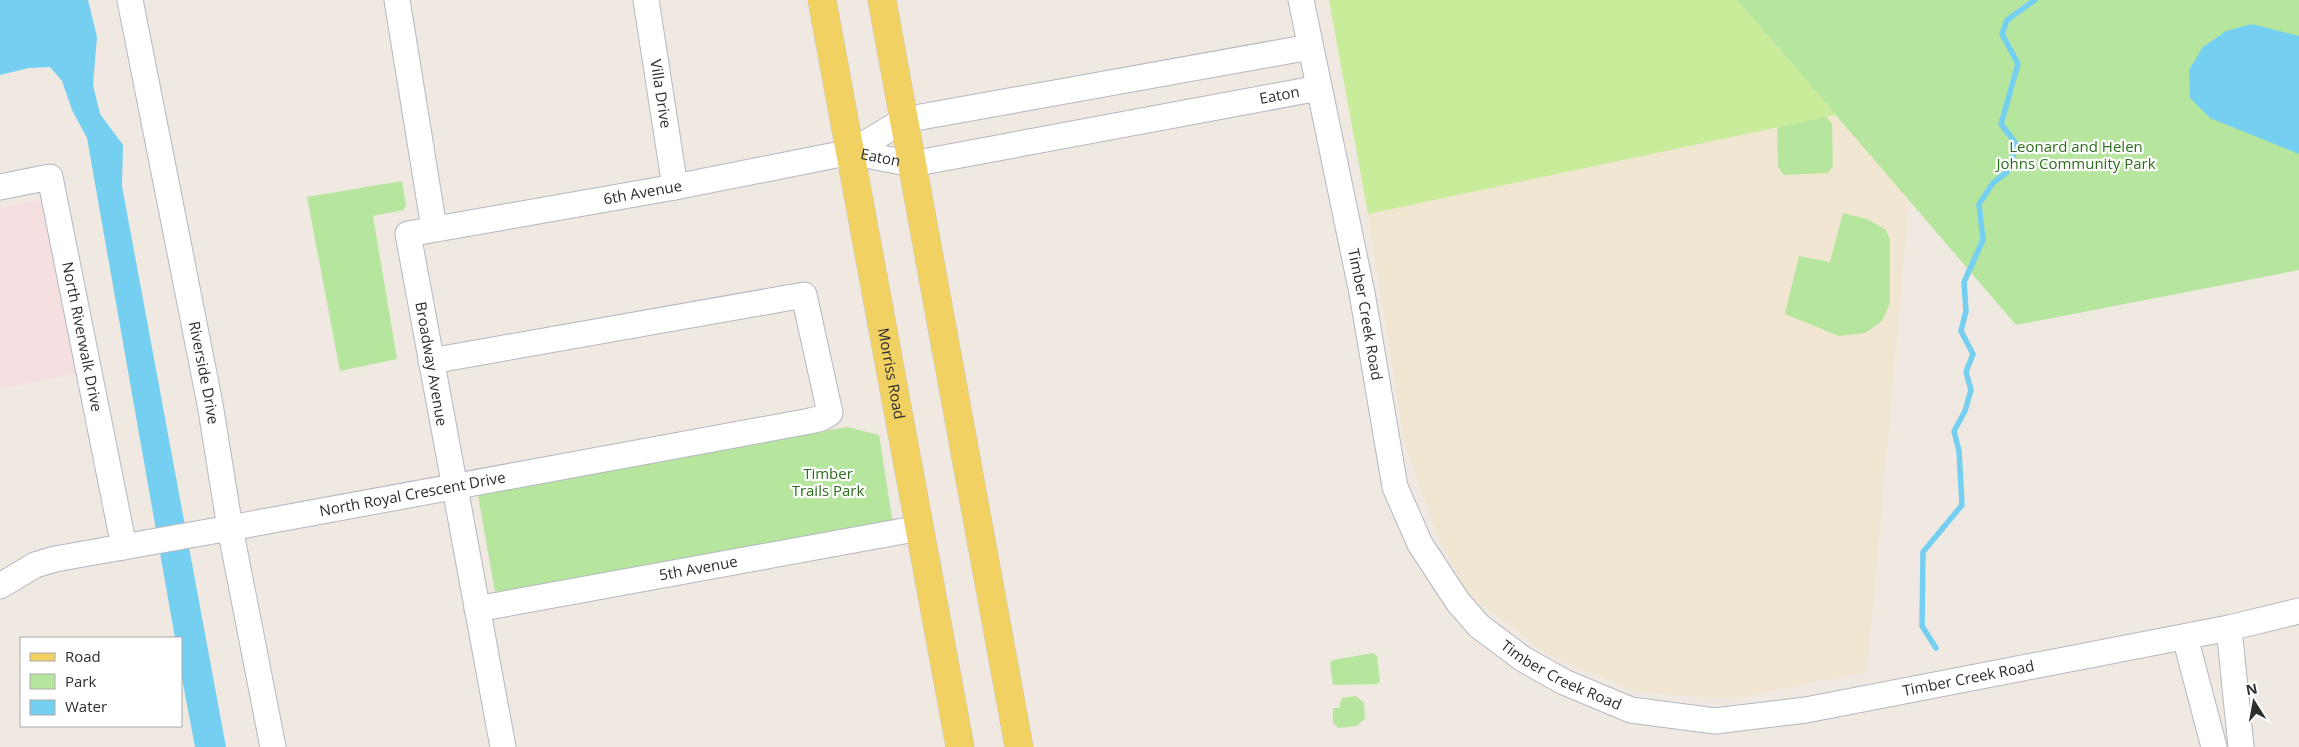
<svg xmlns="http://www.w3.org/2000/svg" width="2299" height="747" font-family="'Open Sans',sans-serif">
<style>
.education{fill:#f0e6d1}
.medical{fill:#f5dfe0}
.green{fill:#b6e59e}
.pitch{fill:#c9ec9a}
.water{fill:#75cff0}
.lines{fill:none;stroke-linecap:round;stroke-linejoin:round}
.stream{stroke:#75cff0;stroke-width:5.5}
.minor-casing{stroke:#b4b7c1;stroke-width:27}
.major-casing{stroke:#c9c9c9;stroke-width:29}
.minor{stroke:#fff;stroke-width:25}
.major{stroke:#f2d163;stroke-width:28}
.labels{text-anchor:middle;stroke-width:4.5;stroke-linejoin:round;paint-order:stroke}
.street-label{font-size:15px;fill:#2e2e2e;stroke:#fff}
.park-label{font-size:15px;fill:#2c6e1b;stroke:#fff}
</style>
<rect width="100%" height="100%" fill="#efe9e1"/>
<!-- education -->
<path class="education" d="M1836 115 1909 200 1867 672 1734 698 1690 697 1632 690 1549 655 1466 592 1436 531 1404 442 1368 214Z"/>
<!-- medical -->
<path class="medical" d="M45 199 84 372 0 389V207Z"/>
<!-- green -->
<g class="green">
<path d="M1737 0H2299V270L2016 325Z"/>
<path d="M1822 113 1832 123 1833 166 1828 173 1784 175 1778 167 1777 120Z"/>
<path d="M402 181 406 205 403 210 373 216 397 359 340 371 307 197Z"/>
<path d="M1843 213 1867 219 1886 230 1890 240V303L1882 321 1865 333 1839 336 1785 314 1799 256 1830 262Z"/>
<path d="M847 427 879 435 893 524 495 592 478 495Z"/>
<path d="M1373 653 1377 656 1380 682 1377 684 1333 685 1330 663 1333 660Z"/>
<path d="M1356 696 1364 703 1365 718 1357 726 1338 728 1333 723V708H1339L1342 698Z"/>
</g>
<!-- pitch -->
<path class="pitch" d="M1329 0H1737L1836 115 1368 214Z"/>
<!-- water -->
<g class="water">
<path d="M0 0H88L97 37 93 85 100 114 123 145 122 186 226 747H195L181 673V638H175L87 138 72 110 62 81 50 67 29 68 0 75Z"/>
<path d="M2252 24 2299 36V154L2210 118 2190 98 2189 70 2203 47 2226 31Z"/>
</g>
<g class="lines">
<!-- stream -->
<path class="stream" d="M1936 648 1922 626 1923 552 1962 505 1959 451 1954 431 1965 411 1971 390 1966 372 1973 354 1961 331 1966 311 1964 282 1983 240 1979 204 1993 183 2007 172 2017 145 2001 124 2018 64 2002 34 2007 20 2035 0"/>
<defs>
<g id="minor">
<path id="s1" d="M130 0 210 404 230 528 273 747"/>
<path d="M397 0 434 228"/>
<path id="s2" d="M646 0 675 187"/>
<path id="s3" d="M1301 0 1362 293 1395 487 1420 544 1458 602 1479 626 1523 659 1564 682 1631 710 1715 721 1806 710 2229 628 2299 611"/>
<path id="s4" d="M851 152 912 164 1319 88"/>
<path id="s5" d="M0 187 50 177 124 547"/>
<path id="s6" d="M0 586 35 565 55 559 230 528 810 421 822 418 830 413 804 295 431 361"/>
<path id="s7" d="M477 609 920 528"/>
<path d="M2229 628 2241 747"/>
<path d="M2185 637 2214 747"/>
<path id="s8" d="M503 747 408 234 675 187 851 152 904 120 1310 47"/>
</g>
<g id="major">
<path id="s9" d="M822 0 960 747"/>
<path d="M882 0 1019 747"/>
</g>
</defs>
<!-- minor casing -->
<use href="#minor" class="minor-casing"/>
<!-- major casing -->
<use href="#major" class="major-casing"/>
<!-- minor -->
<use href="#minor" class="minor"/>
<!-- major -->
<use href="#major" class="major"/>
</g>
<g class="labels">
<!-- street labels -->
<g class="street-label">
<text dy="5" stroke="none"><textPath href="#s2" startOffset="95">Villa Drive</textPath></text>
<text dy="5" stroke="none"><textPath href="#s4" startOffset="436">Eaton</textPath></text>
<text dy="5" stroke="none"><textPath href="#s4" startOffset="30">Eaton</textPath></text>
<text dy="5" stroke="none"><textPath href="#s8" startOffset="760">6th Avenue</textPath></text>
<text dy="5" stroke="none"><textPath href="#s3" startOffset="321">Timber Creek Road</textPath></text>
<text dy="5" stroke="none"><textPath href="#s5" startOffset="214">North Riverwalk Drive</textPath></text>
<text transform="translate(431 364) rotate(80)" y="5">Broadway Avenue</text>
<text dy="5" stroke="none"><textPath href="#s1" startOffset="380">Riverside Drive</textPath></text>
<text dy="5" stroke="none"><textPath href="#s9" startOffset="380">Morriss Road</textPath></text>
<text dy="5" stroke="none"><textPath href="#s6" startOffset="425">North Royal Crescent Drive</textPath></text>
<text dy="5" stroke="none"><textPath href="#s7" startOffset="225">5th Avenue</textPath></text>
<text dy="5" stroke="none"><textPath href="#s3" startOffset="756">Timber Creek Road</textPath></text>
<text dy="5" stroke="none"><textPath href="#s3" startOffset="1176">Timber Creek Road</textPath></text>
</g>
<!-- park labels -->
<g class="park-label">
<text x="2076" y="152">Leonard and Helen<tspan x="2076" dy="17">Johns Community Park</tspan></text>
<text x="828" y="479">Timber<tspan x="828" dy="17">Trails Park</tspan></text>
</g>
</g>
<!-- legend -->
<rect x="20" y="637" width="162" height="90" fill="#ffffff" stroke="#ababab"/>
<rect x="30" y="653" width="25" height="8" fill="#f2d163" stroke="#ababab"/>
<text x="65" y="662" font-size="15" fill="#2e2e2e">Road</text>
<rect x="30" y="674" width="25" height="15" fill="#b6e59e" stroke="#ababab"/>
<text x="65" y="687" font-size="15" fill="#2e2e2e">Park</text>
<rect x="30" y="700" width="25" height="15" fill="#75cff0" stroke="#ababab"/>
<text x="65" y="712" font-size="15" fill="#2e2e2e">Water</text>
<!-- north arrow -->
<g transform="translate(2254 702) rotate(349)" stroke="#ffffff" stroke-width="4" paint-order="stroke">
<path d="M0-4L9 19L0 12L-9 19Z" fill="#2e2e2e"/>
<text y="-8" font-size="14" font-weight="bold" text-anchor="middle" fill="#2e2e2e">N</text>
</g>
</svg>
